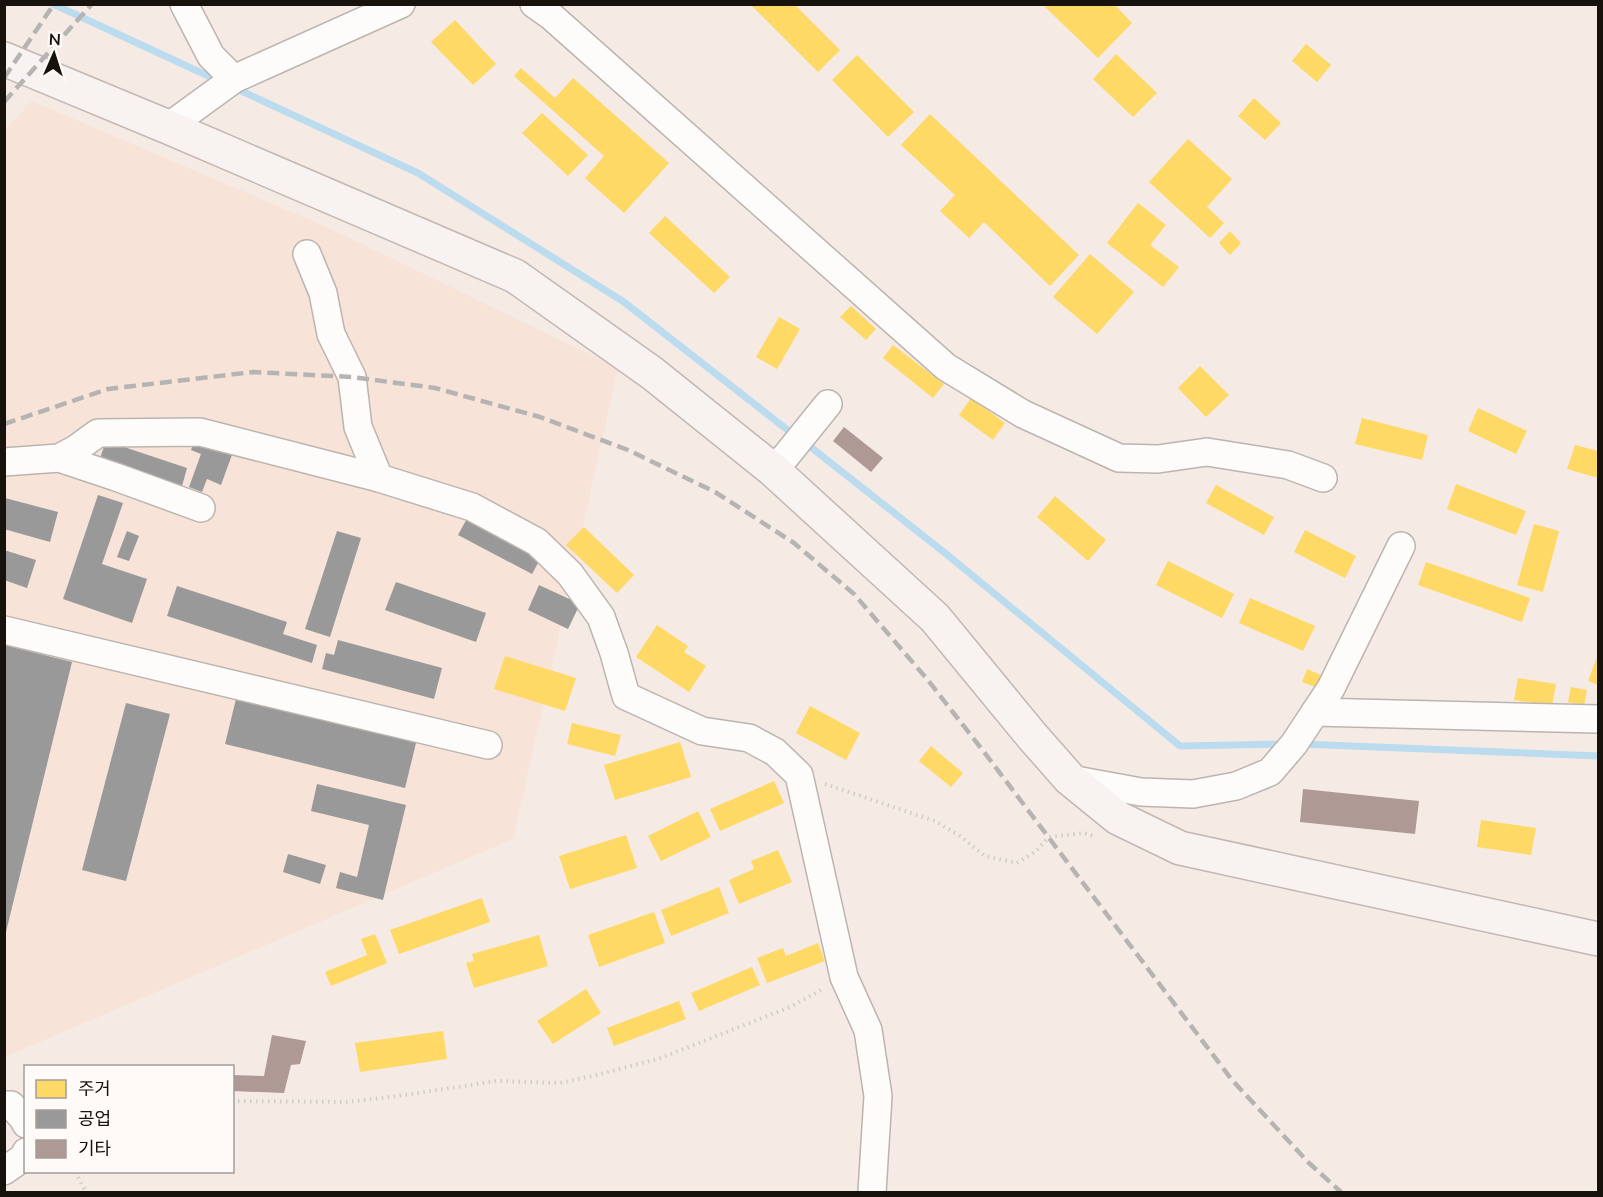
<svg xmlns="http://www.w3.org/2000/svg" width="1603" height="1197" font-family="Mulish,'Noto Sans KR',sans-serif">
<style>
.built{fill:#f7e3d7}
.homes{fill:#ffd966}
.industry{fill:#999}
.lines{fill:none;stroke-linecap:round;stroke-linejoin:round}
.stream{stroke:#bbdbee;stroke-width:7}
.building{fill:#ae9994}
.minor-casing{stroke:#bcb4af;stroke-width:30}
.major-casing{stroke:#c3b7b3;stroke-width:36}
.path{stroke:#d0ccca;stroke-width:4;stroke-dasharray:1.5 4.5;stroke-linecap:butt}
.minor{stroke:#fefcfb;stroke-width:27}
.major{stroke:#f8f2f1;stroke-width:33}
.rail{stroke:#b6b4b3;stroke-width:4.5;stroke-dasharray:12 6;stroke-linecap:butt}
</style>
<rect width="100%" height="100%" fill="#f5eae4"/>
<!-- built -->
<path class="built" d="M32 101 329 228 618 368 513 839 5 1057 4 131Z"/>
<!-- homes -->
<g class="homes">
<path d="M750 4H794L840 50 818 72Z"/>
<path d="M1042 4H1114L1132 23 1098 58Z"/>
<path d="M455 20 496 64 473 85 431 42Z"/>
<path d="M1306 44 1331 65 1317 82 1292 61Z"/>
<path d="M1116 54 1157 93 1133 117 1093 79Z"/>
<path d="M857 55 914 112 888 137 832 80Z"/>
<path d="M521 68 555 98 573 78 669 163 624 213 585 178 604 156 514 76Z"/>
<path d="M1254 98 1281 123 1265 140 1238 116Z"/>
<path d="M542 113 588 155 568 176 522 133Z"/>
<path d="M930 114 1079 255 1050 286 984 222 969 238 940 211 955 195 901 145Z"/>
<path d="M1188 139 1232 179 1207 207 1224 223 1210 238 1149 182Z"/>
<path d="M1138 203 1166 225 1150 245 1179 267 1163 287 1107 243Z"/>
<path d="M665 216 730 277 714 293 649 233Z"/>
<path d="M1230 231 1241 243 1230 255 1219 243Z"/>
<path d="M1090 254 1134 292 1097 334 1053 297Z"/>
<path d="M851 306 876 329 866 340 840 317Z"/>
<path d="M779 317 800 329 777 369 756 357Z"/>
<path d="M893 345 944 384 933 398 883 358Z"/>
<path d="M1200 366 1229 395 1206 417 1178 388Z"/>
<path d="M971 398 1005 423 993 440 959 415Z"/>
<path d="M1478 408 1527 431 1516 454 1468 431Z"/>
<path d="M1362 418 1428 435 1422 460 1355 444Z"/>
<path d="M1575 445 1598 451V478L1567 469Z"/>
<path d="M1456 484 1526 511 1516 535 1447 509Z"/>
<path d="M1216 485 1274 517 1264 535 1206 503Z"/>
<path d="M1055 496 1106 540 1088 561 1037 517Z"/>
<path d="M1534 524 1559 531 1543 592 1517 585Z"/>
<path d="M584 527 634 575 617 593 566 545Z"/>
<path d="M1305 530 1356 556 1345 578 1294 552Z"/>
<path d="M1168 561 1234 594 1222 618 1156 585Z"/>
<path d="M1426 562 1530 598 1522 622 1418 585Z"/>
<path d="M1250 598 1315 626 1303 651 1239 623Z"/>
<path d="M657 625 688 646 684 652 706 666 689 692 636 657Z"/>
<path d="M505 656 576 678 565 711 494 689Z"/>
<path d="M1596 659 1598 660V685L1588 681Z"/>
<path d="M1307 669 1323 676 1318 688 1302 682Z"/>
<path d="M1518 678 1556 684 1552 706 1514 700Z"/>
<path d="M1571 687 1587 690 1584 706 1568 702Z"/>
<path d="M810 706 860 733 846 760 796 733Z"/>
<path d="M572 723 621 735 615 756 567 744Z"/>
<path d="M680 742 691 777 615 800 604 765Z"/>
<path d="M931 746 963 773 951 787 919 761Z"/>
<path d="M774 781 784 803 720 831 710 809Z"/>
<path d="M698 811 711 837 661 861 648 836Z"/>
<path d="M1481 820 1536 828 1531 855 1477 847Z"/>
<path d="M626 835 637 868 570 889 559 856Z"/>
<path d="M778 850 792 882 739 904 729 880 754 869 751 861Z"/>
<path d="M719 887 729 913 671 936 661 910Z"/>
<path d="M482 898 490 922 399 954 390 930Z"/>
<path d="M654 912 665 943 599 967 588 935Z"/>
<path d="M375 934 387 963 331 986 325 972 367 955 361 939Z"/>
<path d="M539 935 548 966 474 988 466 963 474 961 472 954Z"/>
<path d="M818 943 825 961 767 983 757 958 783 948 786 956Z"/>
<path d="M752 967 760 985 699 1011 691 993Z"/>
<path d="M586 989 601 1013 553 1044 537 1021Z"/>
<path d="M679 1001 686 1019 614 1046 607 1028Z"/>
<path d="M443 1031 447 1059 360 1072 355 1043Z"/>
</g>
<!-- industry -->
<g class="industry">
<path d="M195 438 233 452 221 485 207 479 202 492 189 487 201 454 191 450Z"/>
<path d="M106 441 187 468 182 486 100 458Z"/>
<path d="M98 495 123 503 102 564 147 579 132 623 63 599Z"/>
<path d="M5 498 58 512 50 542 4 529Z"/>
<path d="M470 513 544 552 532 574 458 535Z"/>
<path d="M127 531 139 536 129 561 117 557Z"/>
<path d="M337 531 361 538 330 637 305 629Z"/>
<path d="M4 550 36 560 27 588 4 580Z"/>
<path d="M396 582 486 613 476 642 385 610Z"/>
<path d="M539 585 580 604 568 629 528 610Z"/>
<path d="M177 586 287 622 283 634 317 645 312 663 167 616Z"/>
<path d="M338 640 442 668 434 699 322 669 326 653 334 655Z"/>
<path d="M4 645 72 662 5 936H4Z"/>
<path d="M237 695 417 739 405 788 225 744Z"/>
<path d="M126 703 170 714 126 881 82 870Z"/>
<path d="M317 784 406 805 383 900 336 888 340 872 357 877 369 825 311 811Z"/>
<path d="M288 854 326 865 320 884 283 872Z"/>
</g>
<g class="lines">
<!-- stream -->
<g class="stream">
<path d="M53 4 219 81"/>
<path d="M235 88 418 173 624 302 794 435"/>
<path d="M803 441 945 553 1180 746 1284 744"/>
<path d="M1301 744 1598 756"/>
</g>
</g>
<!-- building -->
<g class="building">
<path d="M844 427 883 458 871 472 833 441Z"/>
<path d="M1303 789 1419 801 1415 834 1300 822Z"/>
<path d="M272 1035 306 1041 300 1064 291 1065 284 1093 232 1091V1075L264 1076Z"/>
</g>
<g class="lines">
<defs>
<g id="minor">
<path d="M184 4 211 56 234 79"/>
<path d="M534 4 551 16 946 367 1023 414 1119 458 1158 459 1207 452 1288 465 1323 478"/>
<path d="M168 127 234 79 401 4"/>
<path d="M307 254 323 293 331 334 352 377 358 427 379 478"/>
<path d="M59 458 116 477 201 508"/>
<path d="M4 462 59 458 76 449 98 433 200 432 379 478 472 507 537 542 570 574 601 617 614 653 626 696 702 731 749 738 775 752 799 775 844 977 868 1030 878 1096 872 1192"/>
<path d="M773 470 786 456 828 404"/>
<path d="M4 630 488 745"/>
<path d="M1315 712 1598 719"/>
<path d="M1070 779 1141 792 1193 794 1236 786 1270 772 1294 744 1331 688 1401 546"/>
<path d="M4 1105H11L23 1118 26 1124"/>
<path d="M4 1171 24 1157 26 1152"/>
</g>
<path id="major" d="M4 59 168 127 515 276 652 373 773 470 935 618 1032 736 1070 779 1118 818 1180 848 1598 939"/>
</defs>
<!-- minor casing -->
<use href="#minor" class="minor-casing"/>
<!-- major casing -->
<use href="#major" class="major-casing"/>
<!-- path -->
<g class="path">
<path d="M825 784 935 821 960 836 985 856 1017 863 1035 852 1049 837 1084 833 1096 837"/>
<path d="M232 1101 346 1102 391 1097 497 1081 560 1083 601 1074 661 1058 790 1007 823 989"/>
<path d="M75 1172 86 1192"/>
</g>
<!-- minor -->
<use href="#minor" class="minor"/>
<!-- major -->
<use href="#major" class="major"/>
<!-- rail -->
<g class="rail">
<path d="M4 78 54 4"/>
<path d="M4 102 92 4"/>
<path d="M4 424 108 389 253 372 352 377 435 388 540 417 628 450 715 492 794 543 854 594 927 679 984 752 1232 1080 1309 1163 1341 1192"/>
</g>
</g>
<!-- border -->
<rect width="1603" height="1197" fill="none" stroke="#18120d" stroke-width="12"/>
<!-- legend -->
<rect x="24" y="1065" width="210" height="108" fill="#fefaf7" stroke="#a29d99" stroke-width="1.5"/>
<rect x="36" y="1080" width="30" height="18" fill="#ffd966" stroke="#a29d99" stroke-width="1.5"/>
<text x="78" y="1095" font-size="18" fill="#18120d">주거</text>
<rect x="36" y="1110" width="30" height="18" fill="#999999" stroke="#a29d99" stroke-width="1.5"/>
<text x="78" y="1125" font-size="18" fill="#18120d">공업</text>
<rect x="36" y="1140" width="30" height="18" fill="#ae9994" stroke="#a29d99" stroke-width="1.5"/>
<text x="78" y="1155" font-size="18" fill="#18120d">기타</text>
<!-- north arrow -->
<g transform="translate(54 54) rotate(3)" stroke="#fefaf7" stroke-width="4.5" paint-order="stroke">
<path d="M0-4.5L10 22L0 15L-10 22Z" fill="#18120d"/>
<text y="-9" font-size="16" font-weight="bold" text-anchor="middle" fill="#18120d">N</text>
</g>
</svg>
